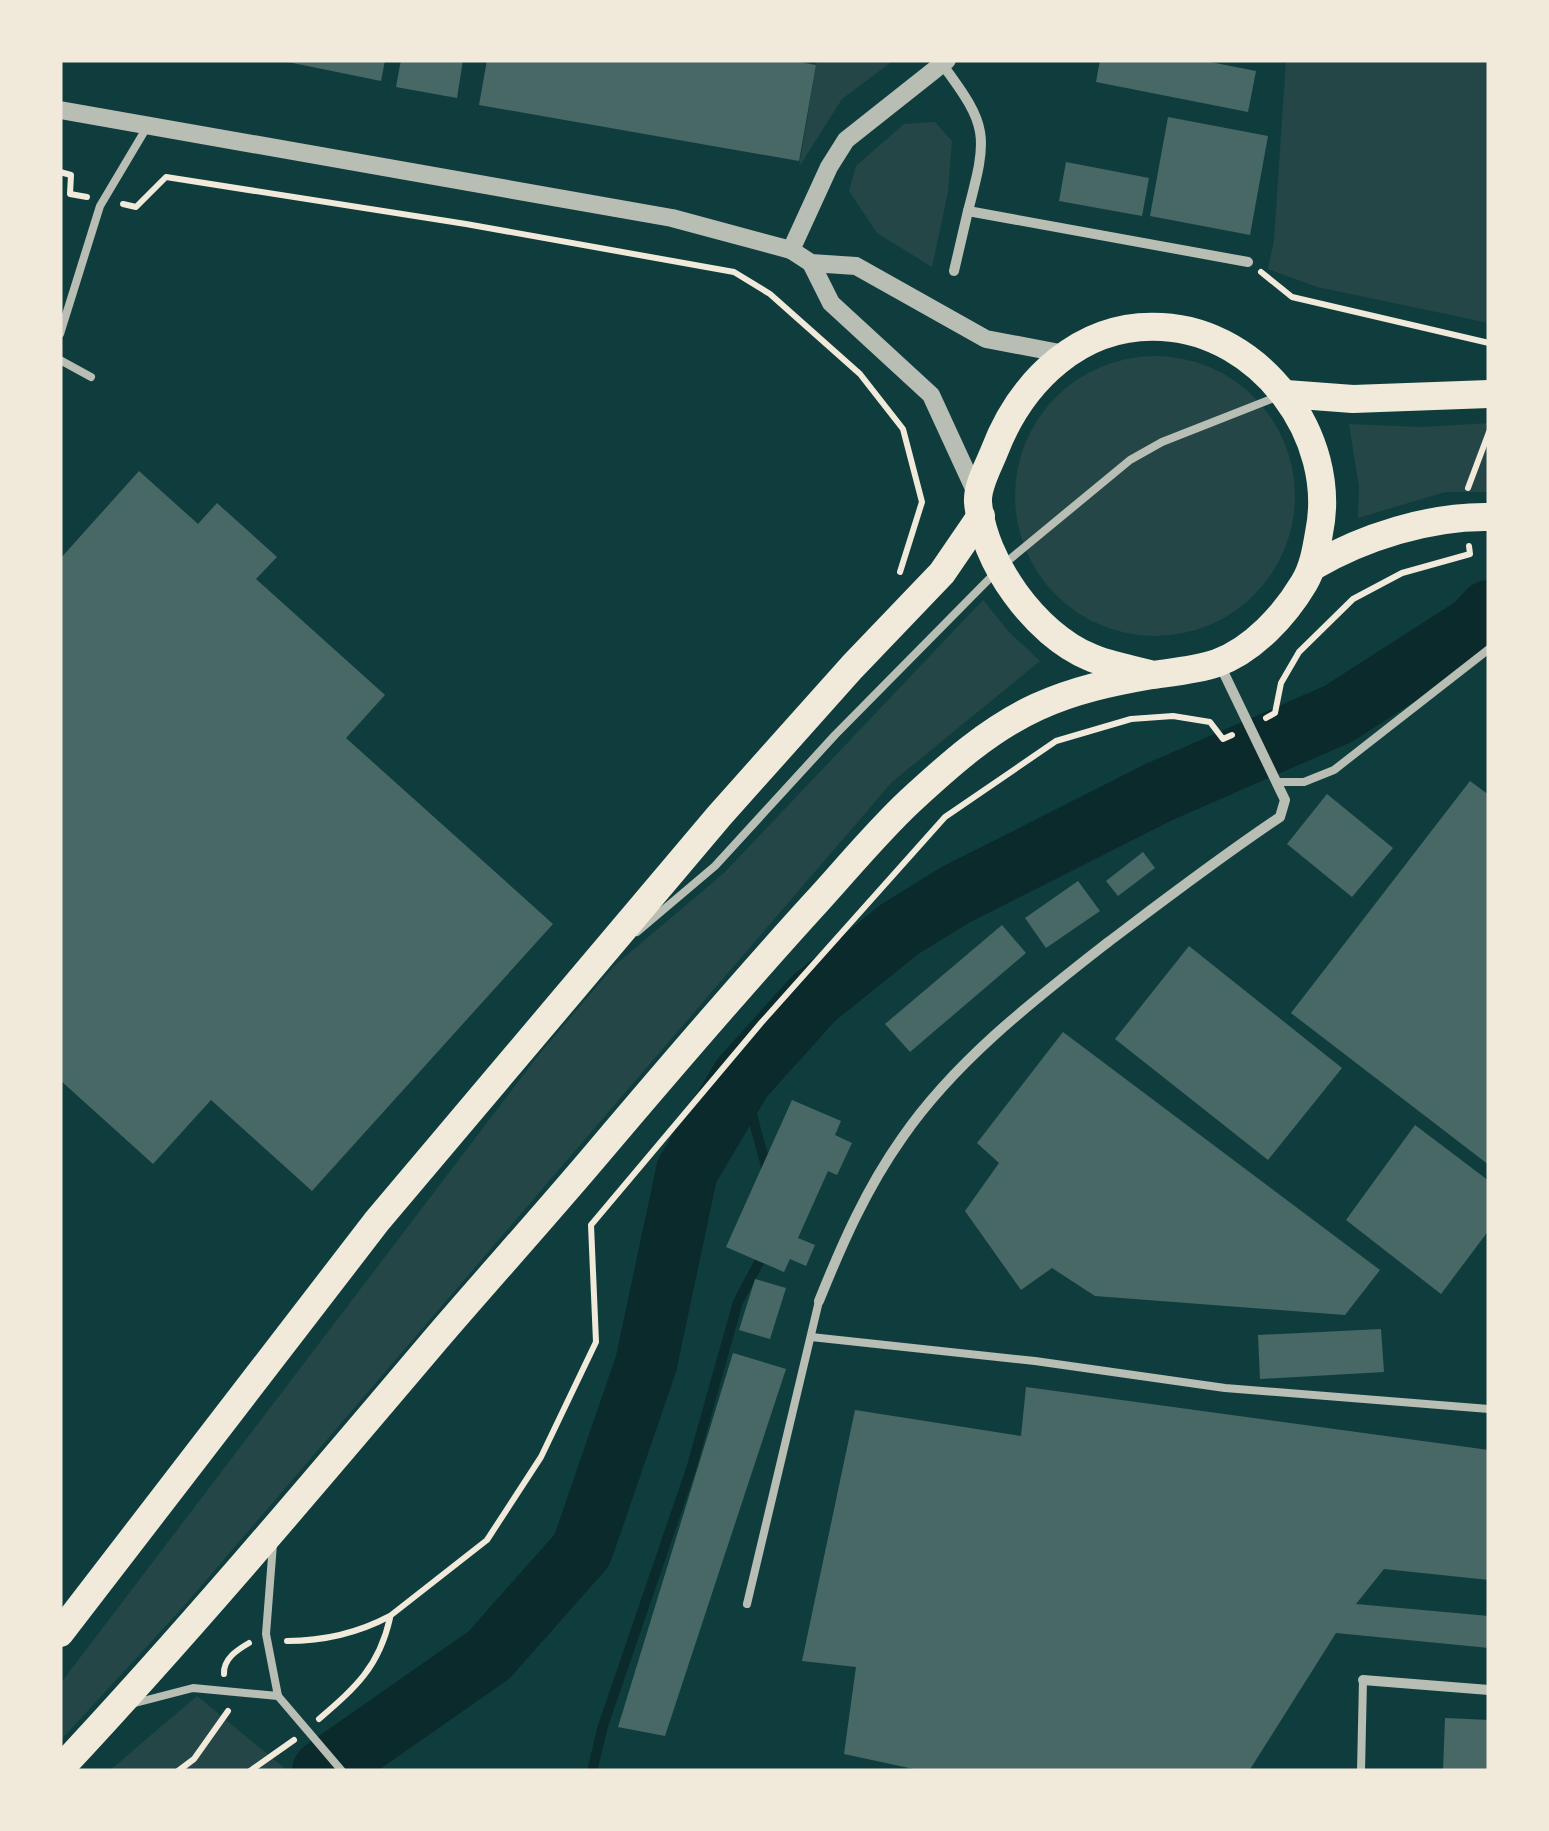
<svg xmlns="http://www.w3.org/2000/svg" width="1549" height="1831" font-family="Mulish,sans-serif">
<style>
.green{fill:#244646}
.lines{fill:none;stroke-linecap:round;stroke-linejoin:round}
.stream{stroke:#0a2a2b;stroke-width:10}
.river{stroke:#0a2a2b;stroke-width:62}
.building{fill:#486865}
.path{stroke:#f1e9da;stroke-width:6}
.service{stroke:#b8beb3;stroke-width:8}
.minor{stroke:#b8beb3;stroke-width:10}
.tertiary{stroke:#b8beb3;stroke-width:18}
.trunk{stroke:#f1e9da;stroke-width:28}
</style>
<rect width="100%" height="100%" fill="#0f3d3e"/>
<!-- green -->
<g class="green">
<path d="M817 60H894L842 99 799 167Z"/>
<path d="M1286 60H1489V323L1317 287 1268 269 1274 240Z"/>
<path d="M935 122 952 141 948 192 932 267 877 233 849 191 856 166 904 124Z"/>
<circle cx="1155" cy="496" r="140"/>
<path d="M1489 423V492H1445L1358 518 1359 487 1349 424 1421 427Z"/>
<path d="M983 600 1009 632 1040 661 892 782 183 1607 60 1741V1684L537 1057 614 966 724 873Z"/>
<path d="M197 1696 288 1771H109Z"/>
</g>
<g class="lines">
<!-- stream -->
<g class="stream">
<path d="M742 1078 767 1170"/>
<path d="M592 1771 603 1726 691 1469 738 1302 765 1251"/>
</g>
<!-- river -->
<path class="river" d="M323 1771 489 1655 582 1550 646 1364 687 1171 742 1078 814 998 900 929 955 895 1159 792 1338 714 1475 626 1489 611"/>
</g>
<!-- building -->
<g class="building">
<path d="M278 60H385L381 81Z"/>
<path d="M401 60H463L457 98 396 87Z"/>
<path d="M487 60H789L816 65 799 161 479 105Z"/>
<path d="M1100 60H1200L1256 71 1248 112 1096 82Z"/>
<path d="M1168 117 1268 136 1250 235 1150 216Z"/>
<path d="M1066 162 1149 178 1142 216 1059 201Z"/>
<path d="M139 471 198 524 217 503 277 557 256 579 385 695 346 738 553 924 312 1191 211 1100 153 1164 60 1080V559Z"/>
<path d="M1470 781 1489 795V1165L1291 1013Z"/>
<path d="M1327 794 1393 848 1352 897 1287 844Z"/>
<path d="M1143 852 1155 868 1118 896 1106 881Z"/>
<path d="M1078 881 1100 911 1046 948 1025 918Z"/>
<path d="M1002 925 1026 953 910 1052 885 1024Z"/>
<path d="M1189 946 1342 1068 1268 1160 1115 1039Z"/>
<path d="M1063 1032 1380 1270 1345 1315 1095 1296 1052 1268 1021 1290 965 1211 999 1163 977 1143Z"/>
<path d="M792 1100 841 1121 835 1135 852 1143 837 1175 828 1171 798 1238 815 1245 806 1266 790 1259 784 1272 726 1247Z"/>
<path d="M1415 1125 1489 1181V1230L1441 1294 1346 1220Z"/>
<path d="M755 1279 786 1288 770 1339 739 1330Z"/>
<path d="M1381 1329 1384 1372 1260 1379 1258 1335Z"/>
<path d="M733 1353 786 1369 665 1736 618 1727Z"/>
<path d="M1026 1387 1489 1450V1580L1384 1569 1356 1604 1489 1616V1648L1336 1633 1249 1771H923L844 1754 856 1667 802 1661 855 1410 1021 1436Z"/>
<path d="M1445 1718 1489 1720V1771H1443Z"/>
</g>
<g class="lines">
<!-- path -->
<g class="path">
<path d="M60 172 71 175 70 194 87 197"/>
<path d="M123 204 136 207 166 177 466 224 734 272 770 294 860 374 903 429 922 502 900 572"/>
<path d="M1261 272 1292 297 1489 343"/>
<path d="M1468 488 1489 432"/>
<path d="M1266 718 1275 713 1281 683 1299 652 1353 599 1402 573 1470 554 1469 546"/>
<path d="M287 1641C323 1641 358 1633 390 1616L487 1540 541 1457 596 1342 591 1225 761 1023 945 817 1056 741 1131 719 1173 716 1210 722 1223 739 1232 735"/>
<path d="M224 1674C223 1659 237 1650 249 1643"/>
<path d="M319 1719C356 1687 379 1667 390 1618"/>
<path d="M178 1771 194 1759 228 1711"/>
<path d="M250 1771 294 1740"/>
</g>
<!-- service -->
<g class="service">
<path d="M60 334 100 206 147 127"/>
<path d="M60 360 91 377"/>
<path d="M1004 564 1130 460 1162 442 1279 396"/>
<path d="M1277 782H1304L1334 770 1489 649"/>
<path d="M637 932 715 866 835 735 994 574"/>
<path d="M811 1337 1035 1361 1225 1388 1489 1409"/>
<path d="M273 1544 266 1634 278 1696 342 1771"/>
<path d="M747 1604 819 1301"/>
<path d="M135 1703 193 1688 278 1696"/>
<path d="M1361 1771 1363 1680"/>
</g>
<!-- minor -->
<g class="minor">
<path d="M942 64C989 127 988 135 968 211L1248 262"/>
<path d="M954 271 968 211"/>
<path d="M819 1301C842 1244 866 1189 902 1138 955 1061 1034 1000 1107 943 1164 900 1220 857 1280 817L1285 800 1219 663"/>
<path d="M1363 1680 1489 1690"/>
</g>
<!-- tertiary -->
<g class="tertiary">
<path d="M60 110 672 218 791 250 811 263 856 266 986 339 1065 354"/>
<path d="M791 250 829 167 846 140 947 60"/>
<path d="M811 263 831 303 931 395 977 495"/>
</g>
<!-- trunk -->
<g class="trunk">
<path d="M1286 394 1353 399 1489 394"/>
<path d="M1312 567C1363 537 1430 516 1489 517"/>
<path d="M60 1633 377 1221 719 816 852 667 942 573 981 516"/>
<path d="M60 1769C190 1630 313 1484 436 1339 491 1275 547 1213 601 1149 673 1064 745 980 820 898 849 866 878 831 910 801 949 765 989 729 1037 707 1074 690 1112 682 1152 675 1173 672 1197 670 1217 663 1253 650 1285 615 1304 583 1313 568 1316 551 1319 533 1339 436 1260 332 1162 327 1081 322 1021 381 994 452 988 467 977 486 978 502 983 562 1035 634 1090 657 1110 666 1133 669 1154 675"/>
</g>
</g>
<!-- border -->
<rect width="1549" height="1831" fill="none" stroke="#f1e9da" stroke-width="125"/>
</svg>
